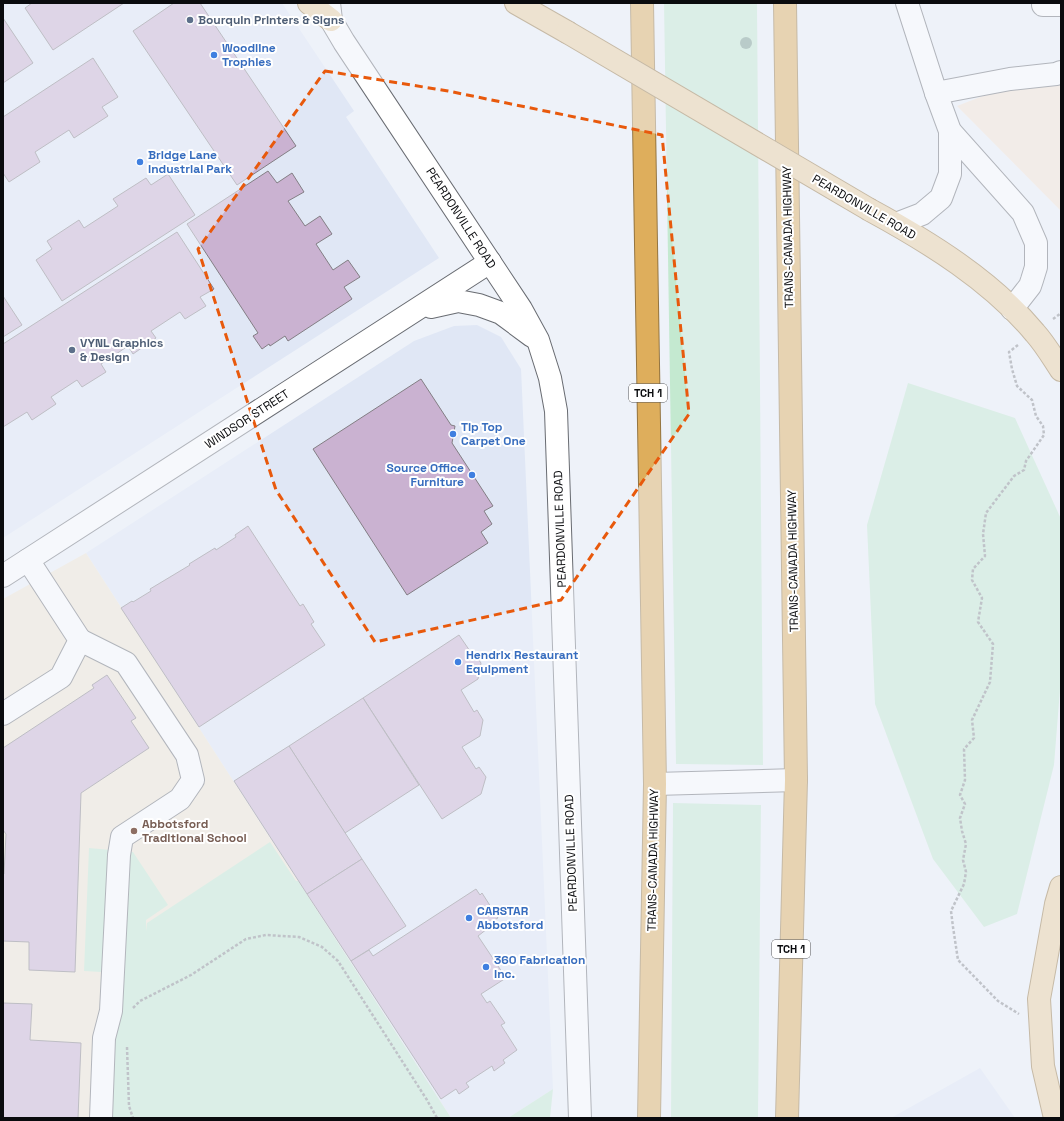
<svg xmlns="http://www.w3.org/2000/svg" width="1064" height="1121" font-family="'Space Grotesk',sans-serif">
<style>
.commercial{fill:#f6e5d3}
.built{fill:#e0e7f5}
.education{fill:#f2e7d2}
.green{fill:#c4e9d0}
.building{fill:#cab2d1;stroke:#837e84}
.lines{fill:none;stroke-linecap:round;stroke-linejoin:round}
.minor-casing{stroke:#696c72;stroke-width:24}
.major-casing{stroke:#947541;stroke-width:24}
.highway-casing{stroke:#947541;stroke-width:24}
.path{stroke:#878a8f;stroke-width:2.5;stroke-dasharray:3 2;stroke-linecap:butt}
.minor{stroke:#fff;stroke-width:22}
.major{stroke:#ebce9d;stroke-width:22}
.highway{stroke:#deae5c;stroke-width:22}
.major-bridge-casing{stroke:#947541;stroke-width:24;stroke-linecap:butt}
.major-bridge{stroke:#ebce9d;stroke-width:22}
.tree{fill:#799c8e}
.marked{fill:none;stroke:#e8590c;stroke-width:3;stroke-dasharray:8 5;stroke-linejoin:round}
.service-dot{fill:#5c6f8a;stroke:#fff;stroke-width:1.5}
.shop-dot{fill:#3f7fe0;stroke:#fff;stroke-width:1.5}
.education-dot{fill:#8d6e63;stroke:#fff;stroke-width:1.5}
.labels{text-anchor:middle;stroke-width:4;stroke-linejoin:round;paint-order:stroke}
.shield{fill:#fff;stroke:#545456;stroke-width:1}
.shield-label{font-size:11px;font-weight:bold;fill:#0a0b0e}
.service-label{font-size:12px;font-weight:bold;fill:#4e5e75;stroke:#fff;text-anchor:start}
.shop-label{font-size:12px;font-weight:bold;fill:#366cbe;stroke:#fff;text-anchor:start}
.street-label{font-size:12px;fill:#0a0b0e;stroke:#fff}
.education-label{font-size:12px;font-weight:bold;fill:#785e54;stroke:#fff;text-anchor:start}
</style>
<rect width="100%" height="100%" fill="#eef2f9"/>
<!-- commercial -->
<path class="commercial" d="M1061 76V211L957 106 1006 87Z"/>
<!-- built -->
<g class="built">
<path d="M3 3H282L354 111 346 117 439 258 3 538Z"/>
<path d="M477 325 501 337 521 369 553 1089 508 1118H451L86 553 414 341 454 326Z"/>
<path d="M980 1068 1015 1118H891Z"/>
</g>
<!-- education -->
<path class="education" d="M86 553 298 881 451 1118H3V599Z"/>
<!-- green -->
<g class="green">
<path d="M664 3H757L763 765 676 764Z"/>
<path d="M908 383 1015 418 1061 519V677L1054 765 1017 914 984 927 933 859 875 704 867 525Z"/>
<path d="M673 803 761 805 758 1118H671Z"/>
<path d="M270 842 296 881H298L451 1118H90L93 1037 100 1010 101 972 84 971 89 848 133 852 168 905 146 920V931L147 923Z"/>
<path d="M553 1089 550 1118H508Z"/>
</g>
<!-- building -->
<g class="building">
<path d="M32 3H124L53 50 25 8Z"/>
<path d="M174 3H200L296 146 237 185 133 31Z"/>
<path d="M3 18 33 63 3 83Z"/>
<path d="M93 58 118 97 102 107 108 116 74 138 69 130 35 152 40 162 9 182 3 173V117Z"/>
<path d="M268 171 277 183 292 173 304 192 288 201 305 226 320 216 332 234 316 244 333 270 348 260 360 277 344 287 352 299 288 341 285 336 270 346 269 344 262 349 253 336 258 333 187 224Z"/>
<path d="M168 174 195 215 62 301 36 260 52 249 47 241 79 220 84 228 118 206 113 199 146 178 151 185Z"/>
<path d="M177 232 214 289 200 297 206 306 185 319 180 312 151 331 156 338 133 354 128 346 101 364 106 372 82 387 77 380 51 397 56 404 32 420 27 412 3 427V344Z"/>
<path d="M3 296 22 325 3 337Z"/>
<path d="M421 379 451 425 455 426 452 443 493 506 484 511 492 524 481 532 488 543 407 595 313 449Z"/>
<path d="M248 526 300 606 303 604 314 622 311 624 325 645 199 727 121 608 132 601 133 602 151 591 150 589 190 565 189 564 215 548 216 550 236 537 235 535Z"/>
<path d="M459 635 472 654 474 653 481 663 478 679 461 690 474 712 477 710 483 720 480 736 462 747 476 769 479 767 486 777 481 794 442 819 363 698Z"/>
<path d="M107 675 136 718 131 721 149 748 81 793 75 972 29 970V942L3 941V874H4L6 834 3 830V748L94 688 92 685Z"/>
<path d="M363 698 419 785 345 833 289 746Z"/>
<path d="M289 746 362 859 307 894 234 781Z"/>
<path d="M362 859 406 926 351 961 307 894Z"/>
<path d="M476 889 480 895 482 893 498 918 494 920 496 922 478 936 506 978 481 994 487 1003 490 1001 505 1023 501 1025 517 1050 503 1060 505 1063 494 1071 492 1066 466 1083 469 1087 459 1094 456 1089 441 1099 351 961 369 950 373 956Z"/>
<path d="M3 1003 32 1004 30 1040 81 1043 78 1118H3Z"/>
</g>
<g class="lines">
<defs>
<g id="minor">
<path d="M329 3 331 20 344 42 521 309 538 340 550 378 556 411 580 1118"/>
<path d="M907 3 936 93 950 131 1023 213 1036 243V267L1032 280 1030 286 1012 309"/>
<path d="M1043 5H1061"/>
<path d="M936 93 1010 79 1056 74 1061 72"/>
<path d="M896 224 922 214 941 198 950 174V131"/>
<path d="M431 307 458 301 479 305 501 313 532 336"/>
<path d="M3 576 490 262"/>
<path d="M80 640 126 663 187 755 193 780 180 799 122 837 119 855 111 1011 104 1038 101 1118"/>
<path d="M3 714 61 677 80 640 28 560"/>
<path d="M655 784 796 780"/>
</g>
<g id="major">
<path d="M309 3 331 20"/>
<path d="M516 3 567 32"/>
<path d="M870 210C929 242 992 281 1035 333 1045 344 1053 358 1061 370"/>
<path d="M1055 1118 1043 1066 1039 999 1056 904 1061 887"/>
</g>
<g id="highway">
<path d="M642 3 655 784 649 1118"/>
<path d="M785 3 796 780 787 1118"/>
</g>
</defs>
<!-- minor casing -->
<use href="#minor" class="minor-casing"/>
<!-- major casing -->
<use href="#major" class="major-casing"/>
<!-- highway casing -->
<use href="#highway" class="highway-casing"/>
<!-- path -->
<g class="path">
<path d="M1053 319 1060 314"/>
<path d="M1018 345 1009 352 1012 369 1017 386 1032 400 1036 416 1043 426 1044 435 1026 461 1024 470 1014 476 986 513 983 534 985 556 973 569 972 580 982 598 978 622 993 644 990 682 972 720 974 738 964 749 965 780 960 795 965 804 960 818 962 831 966 844 963 860 966 872 964 884 951 911 953 927 958 960 998 1001 1019 1014"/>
<path d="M133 1008 140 1001 191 975 246 939 266 935 299 937 322 947 338 961 427 1100 437 1118"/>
<path d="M127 1047 129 1106 133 1118"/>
</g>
<!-- minor -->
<use href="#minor" class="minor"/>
<!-- major -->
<use href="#major" class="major"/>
<!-- highway -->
<use href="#highway" class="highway"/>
<defs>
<path id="major-bridge" d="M567 32 870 210"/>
</defs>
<!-- major-bridge casing -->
<use href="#major-bridge" class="major-bridge-casing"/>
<!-- major-bridge -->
<use href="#major-bridge" class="major-bridge"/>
</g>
<!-- trees -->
<circle class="tree" cx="746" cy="43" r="6"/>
<!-- marked area -->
<path d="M0 0H1064V1121H0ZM325 71 448 91 662 135 689 414 561 600 375 642 276 490 198 249Z" fill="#eef2f9" fill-opacity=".55" fill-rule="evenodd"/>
<path class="marked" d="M325 71 448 91 662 135 689 414 561 600 375 642 276 490 198 249Z"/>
<!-- markers -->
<g class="service-dot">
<circle cx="190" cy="20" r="4"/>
<circle cx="72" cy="350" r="4"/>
</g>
<g class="shop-dot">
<circle cx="214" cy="55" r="4"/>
<circle cx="140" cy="162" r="4"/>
<circle cx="453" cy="434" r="4"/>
<circle cx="472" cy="475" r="4"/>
<circle cx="458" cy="662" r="4"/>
<circle cx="469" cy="918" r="4"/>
<circle cx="486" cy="967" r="4"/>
</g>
<circle class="education-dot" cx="134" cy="831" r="4"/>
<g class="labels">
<!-- shield labels -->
<g class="shield">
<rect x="629" y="384" width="38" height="18" rx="3"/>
<rect x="772" y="940" width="38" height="18" rx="3"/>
</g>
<g class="shield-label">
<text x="648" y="397">TCH 1</text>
<text x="791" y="953">TCH 1</text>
</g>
<!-- service labels -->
<g class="service-label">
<text x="198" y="24">Bourquin Printers &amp; Signs</text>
<text x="80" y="347">VYNL Graphics<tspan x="80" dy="14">&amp; Design</tspan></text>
</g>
<!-- shop labels -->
<g class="shop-label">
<text x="222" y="52">Woodline<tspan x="222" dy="14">Trophies</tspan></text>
<text x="148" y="159">Bridge Lane<tspan x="148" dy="14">Industrial Park</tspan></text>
<text x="461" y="431">Tip Top<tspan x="461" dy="14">Carpet One</tspan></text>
<text x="464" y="472" text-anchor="end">Source Office<tspan x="464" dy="14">Furniture</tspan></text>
<text x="466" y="659">Hendrix Restaurant<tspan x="466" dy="14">Equipment</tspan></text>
<text x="477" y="915">CARSTAR<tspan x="477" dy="14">Abbotsford</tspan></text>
<text x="494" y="964">360 Fabrication<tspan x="494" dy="14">Inc.</tspan></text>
</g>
<!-- street labels -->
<g class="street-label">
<text transform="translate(864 207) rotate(30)" y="4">PEARDONVILLE ROAD</text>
<text transform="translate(461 218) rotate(57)" y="4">PEARDONVILLE ROAD</text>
<text transform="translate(788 237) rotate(-91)" y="4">TRANS-CANADA HIGHWAY</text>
<text transform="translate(247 419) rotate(-33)" y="4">WINDSOR STREET</text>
<text transform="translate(560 529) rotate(-92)" y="4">PEARDONVILLE ROAD</text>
<text transform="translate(793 561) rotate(-91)" y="4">TRANS-CANADA HIGHWAY</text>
<text transform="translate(571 853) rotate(-92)" y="4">PEARDONVILLE ROAD</text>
<text transform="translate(653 860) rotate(-89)" y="4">TRANS-CANADA HIGHWAY</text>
</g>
<!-- education labels -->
<g class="education-label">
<text x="142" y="828">Abbotsford<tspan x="142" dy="14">Traditional School</tspan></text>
</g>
</g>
<!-- border -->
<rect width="1064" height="1121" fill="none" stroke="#0a0b0e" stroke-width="8"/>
</svg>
